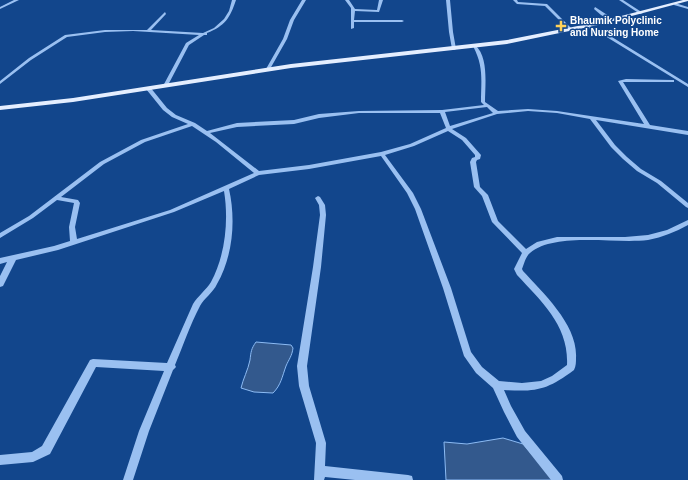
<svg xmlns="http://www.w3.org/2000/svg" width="688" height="480" font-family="Helvetica,sans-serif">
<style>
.water{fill:#33598d;stroke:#8cbbf4}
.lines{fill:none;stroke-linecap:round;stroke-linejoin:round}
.minor{fill:#9ac0f1;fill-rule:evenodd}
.major{fill:#e4eeff;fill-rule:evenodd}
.poi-dot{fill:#ffd25a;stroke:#12468c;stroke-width:1.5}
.labels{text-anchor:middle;stroke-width:3;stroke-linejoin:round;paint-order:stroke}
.far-poi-label{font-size:10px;font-weight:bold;fill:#fff;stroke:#12468c;text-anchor:start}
</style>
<rect width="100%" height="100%" fill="#12468c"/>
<!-- water -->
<g class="water">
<path d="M256 342 291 345 293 348C292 356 289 359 286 366 282 377 281 385 273 393L254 392 241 388C243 379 248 370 250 360 251 352 251 349 256 342Z"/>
<path d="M503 438 523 444 554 480H446L444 442 467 444Z"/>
</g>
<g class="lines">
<!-- minor -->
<g class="minor">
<path d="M14 0H19L0 9V7Z"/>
<path d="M232 0H236C230 18 225 26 207 33V35H204L189 45 167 87 163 86 186 43 199 35 133 31 105 32 67 37 31 60 0 84V81L29 58 65 35 105 30H147L165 12 166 14 151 30 203 33 214 28 224 19 229 11Z"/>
<path d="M302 0H306L294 20 287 39 270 69 266 70V69L283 39 290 20Z"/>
<path d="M345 0H349L355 9 377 10 379 0H383L379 12 355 11 354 20H402L404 21 402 22H354V28L351 29V8Z"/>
<path d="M446 0H450L453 32 456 49 454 50 452 49 449 32Z"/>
<path d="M513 0H517L518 2 547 4 574 31 571 32 545 6 517 4Z"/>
<path d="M619 0H623L643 13 640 14Z"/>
<path d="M675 3 688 7V9L674 5Z"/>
<path d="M595 7 615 20 612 21 601 15 594 9Z"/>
<path d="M590 26 607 34 688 84V87L605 36 589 28Z"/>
<path d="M475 45C489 57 485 85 485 102L498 111 528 109 557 111 644 124 618 81 626 79 672 80H674V82H623L650 125 688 131V135L596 120 615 145 627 157 641 169 661 181 688 203V208L686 207 657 183 637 171 623 159 611 147 590 119 557 113 528 111 497 114 452 129 466 138 481 155 480 159 477 160 476 162 480 187 488 195 498 221 526 249 537 242 557 237H625L648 235 667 230 688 220V225C675 232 663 237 648 240 615 244 555 232 530 253 526 256 524 264 522 269L523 271C543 293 578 325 576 358 576 362 576 366 574 370 547 390 537 392 504 390L511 406 525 431 562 476 563 480H551L517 437 504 412 493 388 476 373 464 356 443 288 415 209 407 193 381 156 309 169 259 175 229 189C236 220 233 256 217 284 213 293 204 298 200 306 190 325 183 346 175 365L176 367 173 370 149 431 133 480H123L139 431 164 371 96 367 50 454 33 462 0 465V455L32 452 42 446 90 360 93 359 167 363 193 304C198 296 206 290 211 282 225 256 229 221 224 191L174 212 58 250 16 260 3 286 0 287V276L7 262 0 264V258L54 246 70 241 69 227 74 203 57 200 33 218 0 238V233L29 216 100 162 141 140 188 124 172 117 163 110 146 89V87H150L167 108 176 115 195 123 207 131 237 123 294 120 319 114 359 111 442 110 484 105 481 102C481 80 484 67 473 46ZM487 107 493 113 450 126 445 112ZM359 113H440L446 128 410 144 381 152 309 165 259 171 210 133 237 127 294 124 319 118ZM192 126 216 142 254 173 170 210 77 239 75 227 80 203 78 200 61 197 104 164 145 142ZM448 131 462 140 475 155V157L472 158 470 162 474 187 482 196 492 222 522 253 514 269 517 275C542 302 569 326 567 365L552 376 541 381 522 383 499 381 482 367 471 352 451 288 421 209 413 193 385 155 414 146Z"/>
<path d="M318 196 320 197 325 205 326 215 321 267 307 366 309 386 326 443 325 466 408 475 412 476 413 480H355L325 477 324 480H314L316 443 299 386 297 366 313 267 320 215 319 205 315 198Z"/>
</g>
<!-- major -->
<path class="major" d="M683 0H688V1L598 25 507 44 291 68 73 102 0 110V106L73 98 291 64 507 40 598 22Z"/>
</g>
<!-- markers -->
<path class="poi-dot" d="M559 20h4v4h4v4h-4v4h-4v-4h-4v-4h4z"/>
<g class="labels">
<!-- far-poi labels -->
<g class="far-poi-label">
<text x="570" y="24">Bhaumik Polyclinic<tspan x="570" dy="12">and Nursing Home</tspan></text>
</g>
</g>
</svg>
